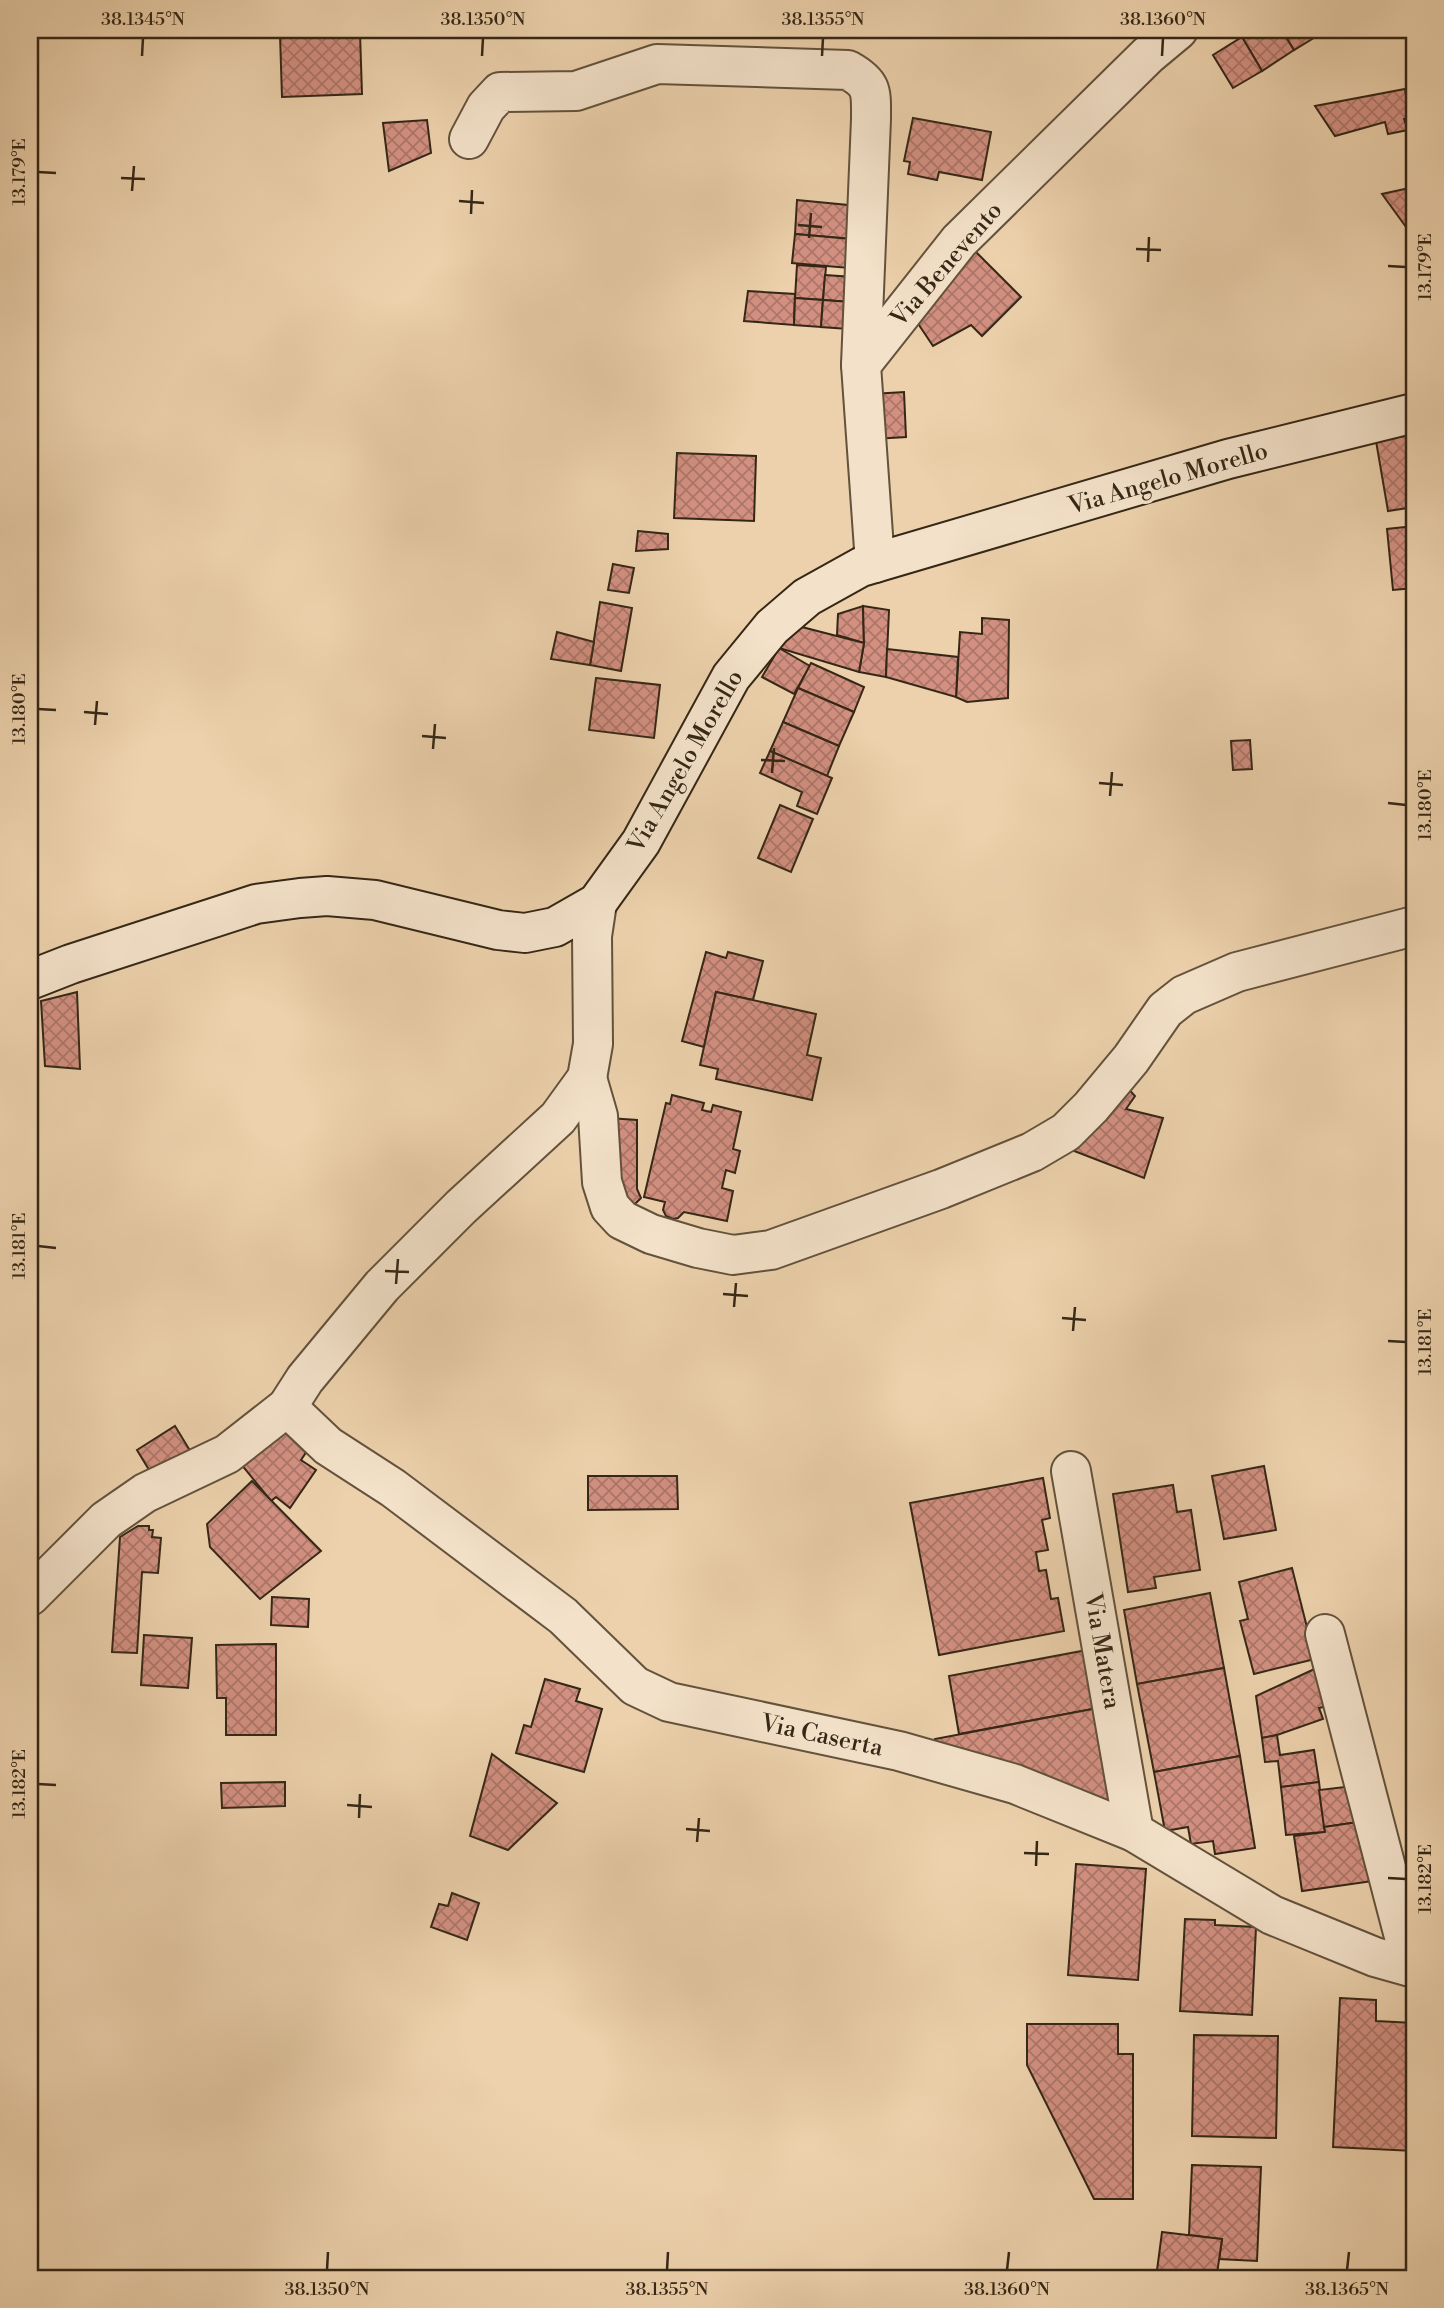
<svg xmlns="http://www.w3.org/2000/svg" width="1444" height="2308" font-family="'Libre Bodoni',serif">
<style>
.building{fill:url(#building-cross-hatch);stroke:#352716;stroke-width:2}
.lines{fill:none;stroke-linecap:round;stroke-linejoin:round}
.street-casing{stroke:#63523c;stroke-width:42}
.secondary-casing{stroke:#352716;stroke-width:42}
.street{stroke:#f3e1c9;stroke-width:38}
.secondary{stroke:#f3e1c9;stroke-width:38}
.ticks{fill:none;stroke:#352716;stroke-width:2.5}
.labels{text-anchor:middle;stroke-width:7;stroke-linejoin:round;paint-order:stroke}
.street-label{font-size:24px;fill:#352716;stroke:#f3e1c9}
.neatline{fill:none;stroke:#352716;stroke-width:2.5}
.ticks-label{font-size:18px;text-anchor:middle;fill:#352716}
</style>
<defs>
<pattern id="building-cross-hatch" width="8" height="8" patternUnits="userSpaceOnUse" patternTransform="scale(1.75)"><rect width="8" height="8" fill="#d39081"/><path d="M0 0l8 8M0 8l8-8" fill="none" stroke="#ac7669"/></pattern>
</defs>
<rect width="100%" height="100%" fill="#ecd1ac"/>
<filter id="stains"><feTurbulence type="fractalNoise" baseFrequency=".00286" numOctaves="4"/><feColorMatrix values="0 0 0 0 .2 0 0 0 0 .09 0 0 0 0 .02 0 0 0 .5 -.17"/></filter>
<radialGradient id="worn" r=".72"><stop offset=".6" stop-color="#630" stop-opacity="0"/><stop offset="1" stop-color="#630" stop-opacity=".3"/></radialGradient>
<!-- building -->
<g class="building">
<path d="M1253 30H1282L1294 50 1262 71 1242 37Z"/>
<path d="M1282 30H1313L1317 36 1294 50Z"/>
<path d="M360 33 362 94 282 97 280 35Z"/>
<path d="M1242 37 1262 71 1233 88 1213 55Z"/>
<path d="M1405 89 1410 118 1404 119 1408 130 1388 134 1385 122 1335 136 1315 106Z"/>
<path d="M913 118 991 132 982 180 939 172 937 180 908 174 910 162 904 161Z"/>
<path d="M427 120 431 153 389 171 383 123Z"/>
<path d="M1414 187V238L1382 194Z"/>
<path d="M797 200 858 206 851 239 795 234Z"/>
<path d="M795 234 851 239 849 268 792 263Z"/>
<path d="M969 245 1021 297 982 336 971 325 933 346 913 316Z"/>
<path d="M797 265 826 267 823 300 795 298Z"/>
<path d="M825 275 853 277 850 302 823 300Z"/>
<path d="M748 291 795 294 794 325 744 321Z"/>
<path d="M795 298 823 300 821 327 794 325Z"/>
<path d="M823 300 850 302 848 329 821 327Z"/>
<path d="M904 392 906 437 874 439 872 394Z"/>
<path d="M1414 434V507L1388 511 1376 441Z"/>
<path d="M677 453 756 456 754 521 674 518Z"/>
<path d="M1414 526V588L1393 590 1387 529Z"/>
<path d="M638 531 668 534V549L636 551Z"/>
<path d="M613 564 634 568 629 593 608 590Z"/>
<path d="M600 602 632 608 621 671 590 665Z"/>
<path d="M863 606 864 643 837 635 838 614Z"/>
<path d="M863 606 889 610 886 677 859 672 864 643Z"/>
<path d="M982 618 1009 620 1008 698 967 702 956 697 960 632 982 634Z"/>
<path d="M798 626 864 643 859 672 779 648Z"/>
<path d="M557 632 594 642 590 665 551 659Z"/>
<path d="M779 648 810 666 794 694 762 677Z"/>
<path d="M887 649 958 657 956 697 886 677Z"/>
<path d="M811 663 864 687 854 712 798 688Z"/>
<path d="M596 678 660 685 654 738 589 730Z"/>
<path d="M798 688 854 712 839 746 783 722Z"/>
<path d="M783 722 839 746 827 776 770 751Z"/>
<path d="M1250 740 1252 769 1233 770 1231 741Z"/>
<path d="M770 751 832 778 817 814 797 806 802 792 760 773Z"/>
<path d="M780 805 813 819 791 872 758 858Z"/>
<path d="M706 952 726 958 728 952 763 961 753 1000 716 992 704 1047 682 1041Z"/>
<path d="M77 992 80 1069 45 1066 41 1001Z"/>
<path d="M716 992 816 1014 807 1055 821 1058 812 1100 716 1079 718 1069 700 1065Z"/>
<path d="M1124 1084 1135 1096 1126 1109 1163 1118 1144 1178 1064 1147Z"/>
<path d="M672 1095 704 1103 702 1110 711 1112 713 1105 741 1112 733 1149 740 1151 735 1173 726 1170 722 1188 733 1191 727 1221 684 1212 678 1218 673 1219 666 1216 663 1210 665 1202 644 1197 666 1103 670 1104Z"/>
<path d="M608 1118 637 1120V1189L641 1198 626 1213Z"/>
<path d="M280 1425 311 1445 301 1460 316 1470 290 1508 276 1497 271 1501 241 1464Z"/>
<path d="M175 1426 192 1454 154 1478 137 1450Z"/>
<path d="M1264 1466 1276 1530 1224 1539 1212 1476Z"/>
<path d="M588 1476H677L678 1509 588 1510Z"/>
<path d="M1043 1478 1050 1518 1042 1520 1048 1550 1036 1552 1039 1571 1046 1570 1051 1599 1058 1598 1064 1631 939 1655 910 1503Z"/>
<path d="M252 1481 321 1551 260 1599 210 1547 207 1524Z"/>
<path d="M1173 1485 1177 1512 1191 1510 1200 1570 1154 1577 1156 1588 1128 1592 1113 1494Z"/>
<path d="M138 1526H149V1530H153L152 1537 161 1538 158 1573 142 1572 137 1653 112 1652 120 1537Z"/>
<path d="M1292 1568 1315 1659 1254 1674 1240 1621 1248 1619 1239 1582Z"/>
<path d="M1210 1593 1224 1668 1137 1684 1124 1610Z"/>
<path d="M272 1597 309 1599 308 1627 271 1625Z"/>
<path d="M144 1635 192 1638 188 1688 141 1685Z"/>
<path d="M276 1644V1735H226V1698H217L216 1645Z"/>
<path d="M1087 1650 1098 1708 959 1734 949 1676Z"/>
<path d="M1321 1666 1332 1705 1319 1708 1323 1719 1277 1735 1262 1738 1256 1696Z"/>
<path d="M1224 1668 1240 1756 1154 1772 1137 1684Z"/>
<path d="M545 1679 580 1689 576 1701 602 1709 584 1772 516 1753 524 1725 531 1727Z"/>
<path d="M1098 1708 1117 1805 937 1752 935 1739Z"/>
<path d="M1277 1735 1280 1755 1314 1750 1319 1782 1281 1787 1278 1761 1265 1762 1262 1738Z"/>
<path d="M492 1754 557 1803 508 1850 470 1836Z"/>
<path d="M1240 1756 1255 1848 1215 1854 1213 1841 1191 1844 1188 1827 1165 1831 1154 1772Z"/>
<path d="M285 1782V1806L222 1808 221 1783Z"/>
<path d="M1319 1782 1325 1832 1286 1835 1281 1787Z"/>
<path d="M1353 1786 1358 1822 1324 1827 1319 1790Z"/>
<path d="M1365 1821 1380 1880 1302 1891 1294 1836 1325 1832 1324 1827Z"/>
<path d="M1076 1864 1146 1869 1138 1980 1068 1975Z"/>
<path d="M452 1893 479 1903 467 1940 431 1927 439 1904 448 1906Z"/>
<path d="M1185 1919 1215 1920V1925L1256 1927 1252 2015 1180 2011Z"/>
<path d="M1340 1998 1376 2000V2021L1414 2023V2151L1333 2147Z"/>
<path d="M1027 2024H1118V2054H1133V2199H1094L1027 2065Z"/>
<path d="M1194 2035 1278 2036 1276 2138 1192 2136Z"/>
<path d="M1192 2165 1261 2167 1257 2261 1219 2259 1222 2239 1189 2235Z"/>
<path d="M1162 2232 1222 2239 1217 2274 1227 2275 1226 2278H1156Z"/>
</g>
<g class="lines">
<defs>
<g id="street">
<path d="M469 139 486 107 500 92 576 91 657 64 848 70C873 84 871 91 871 119L861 365"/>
<path d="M875 563 861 365 959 241 1148 55 1178 30"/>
<path d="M587 1078 598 1116 602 1182 610 1207 622 1220 651 1234 698 1248 733 1255 771 1250 941 1189 1032 1152 1066 1132 1091 1107 1131 1059 1165 1010 1184 995 1237 972 1414 926"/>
<path d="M287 1407 328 1446 393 1488 563 1616 635 1686 669 1702 899 1751 1015 1784 1134 1832 1272 1915 1375 1957 1414 1968"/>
<path d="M1071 1471 1134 1832"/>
<path d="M30 1596 106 1520 145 1493 227 1454 287 1407 305 1379 382 1286 461 1207 558 1118 587 1078 593 1044 592 936 597 903"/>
<path d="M1325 1634 1412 1967"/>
</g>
<path id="secondary" d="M30 980 71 964 256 904 300 898 327 896 375 900 498 930 525 933 555 927 597 903 641 842 731 677 772 627 807 597 861 567 1228 459 1414 413"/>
</defs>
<!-- street casing -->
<use href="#street" class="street-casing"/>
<!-- secondary casing -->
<use href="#secondary" class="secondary-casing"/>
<!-- street -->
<use href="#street" class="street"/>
<!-- secondary -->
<use href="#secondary" class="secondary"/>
</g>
<!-- ticks -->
<path class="ticks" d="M142 56 143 38M482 56 483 38M822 56 823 38M1162 56 1163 38M38 172 56 173M121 178 145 179M132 191 134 166M459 201 484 203M471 214 472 190M798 225 822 227M809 238 811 213M1136 249 1161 250M1148 262 1149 237M1388 266 1406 267M38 709 56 710M84 712 108 714M95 725 97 701M422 736 446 738M433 749 435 724M761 760 785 761M772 773 774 748M1099 783 1123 785M1110 796 1112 772M1388 803 1406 805M38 1246 56 1248M385 1271 409 1272M396 1284 398 1259M723 1294 748 1296M734 1307 736 1283M1062 1318 1086 1320M1073 1331 1075 1307M1388 1341 1406 1342M38 1784 56 1785M347 1805 372 1807M359 1818 360 1794M686 1829 710 1831M697 1842 699 1818M1024 1853 1049 1854M1036 1866 1037 1841M1388 1878 1406 1879M327 2270 328 2252M667 2270 668 2252M1007 2270 1009 2252M1347 2270 1349 2252"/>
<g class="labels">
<!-- street labels -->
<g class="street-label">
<text transform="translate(946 264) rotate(-49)" y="8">Via Benevento</text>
<text transform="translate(1168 478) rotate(-16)" y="8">Via Angelo Morello</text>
<text transform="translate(685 761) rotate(-60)" y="8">Via Angelo Morello</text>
<text transform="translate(1103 1651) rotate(80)" y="8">Via Matera</text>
<text transform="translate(822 1735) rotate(12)" y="8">Via Caserta</text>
</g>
</g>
<!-- margin -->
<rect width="1444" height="2308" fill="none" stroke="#ecd1ac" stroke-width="77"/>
<rect x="38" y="38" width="1368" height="2232" class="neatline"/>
<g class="ticks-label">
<text x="143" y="25">38.1345°N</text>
<text x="483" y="25">38.1350°N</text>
<text x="823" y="25">38.1355°N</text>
<text x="1163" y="25">38.1360°N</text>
<text transform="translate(19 172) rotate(-90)" y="6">13.179°E</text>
<text transform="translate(1425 267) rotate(-90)" y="6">13.179°E</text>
<text transform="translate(19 709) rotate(-90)" y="6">13.180°E</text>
<text transform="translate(1425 805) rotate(-90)" y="6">13.180°E</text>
<text transform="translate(19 1246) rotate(-90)" y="6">13.181°E</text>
<text transform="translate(1425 1342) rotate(-90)" y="6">13.181°E</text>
<text transform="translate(19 1784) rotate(-90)" y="6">13.182°E</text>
<text transform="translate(1425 1879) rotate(-90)" y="6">13.182°E</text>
<text x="327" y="2295">38.1350°N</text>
<text x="667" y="2295">38.1355°N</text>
<text x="1007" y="2295">38.1360°N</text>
<text x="1347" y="2295">38.1365°N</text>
</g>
<rect width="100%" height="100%" filter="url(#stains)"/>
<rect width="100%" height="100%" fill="url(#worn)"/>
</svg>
